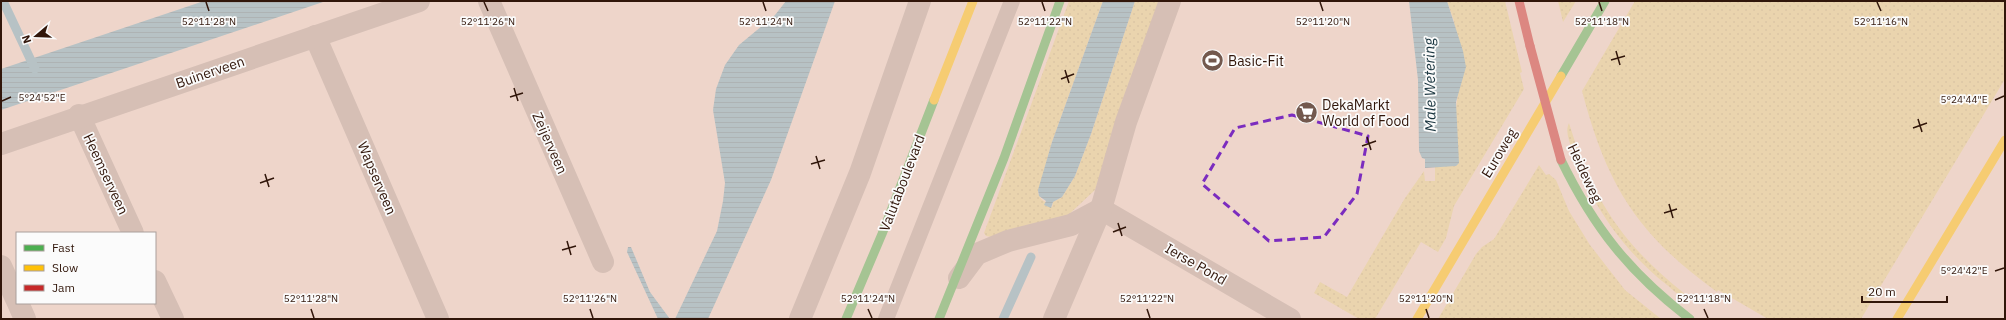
<svg xmlns="http://www.w3.org/2000/svg" width="2006" height="320" font-family="'IBM Plex Sans',sans-serif">
<style>
.grass{fill:url(#grass-dots)}
.water{fill:url(#water-rules)}
.lines{fill:none;stroke-linecap:round;stroke-linejoin:round}
.stream{stroke:#73acbe;stroke-width:9}
.lane{stroke:#b8a59c;stroke-width:16}
.street{stroke:#b8a59c;stroke-width:22}
.fast{stroke:#4caf50;stroke-width:9}
.slow{stroke:#ffc107;stroke-width:9}
.jam{stroke:#c62828;stroke-width:9}
.jam-bridge{stroke:#c62828;stroke-width:9}
.marked{fill:none;stroke:#7b2cbf;stroke-width:3;stroke-dasharray:8 5;stroke-linejoin:round}
.ticks{fill:none;stroke:#31160a;stroke-width:1.5}
.labels{text-anchor:middle;stroke-width:3.5;stroke-linejoin:round;paint-order:stroke}
.poi-label{font-size:14px;fill:#31160a;stroke:#fbfbfb;text-anchor:start}
.street-label{font-size:14px;fill:#31160a;stroke:#fbfbfb}
.water-label{font-size:15px;font-style:italic;fill:#18343e;stroke:#fbfbfb}
.ticks-label{font-size:10px;text-anchor:middle;fill:#31160a;stroke:#fbfbfb;stroke-width:3.5;stroke-linejoin:round;paint-order:stroke}
</style>
<defs>
<pattern id="grass-dots" width="8" height="8" patternUnits="userSpaceOnUse"><rect width="8" height="8" fill="#e5d28d"/><path d="M2 2h.1M6 6h.1" fill="none" stroke="#c5b478" stroke-width="1.8" stroke-linecap="round"/></pattern>
<pattern id="water-rules" width="6" height="5" patternUnits="userSpaceOnUse"><rect width="6" height="5" fill="#73acbe"/><path d="M0 2.5h6" fill="none" stroke="#5f8b99"/></pattern>
</defs>
<rect width="100%" height="100%" fill="#eed5cb"/>
<!-- grass -->
<g class="grass">
<path d="M1069 1H1103L1052 142 1038 193 1041 199 1052 207 1053 202 1062 197 1075 176 1091 134 1135 1H1162L1095 190 1064 219 996 238 986 236 984 233Z"/>
<path d="M1447 1H1505L1522 72 1520 73 1524 89 1454 206 1446 238 1438 252 1421 242 1375 319H1359L1314 293 1320 282 1347 297 1405 198 1424 171 1425 181H1435V166H1456L1455 115 1458 93 1454 21Z"/>
<path d="M1558 1H1576L1563 22Z"/>
<path d="M1635 1H2005V79L1861 319H1768L1718 290 1717 292C1637 234 1607 186 1582 91Z"/>
<path d="M1569 123C1592 199 1623 245 1685 294V297C1678 296 1672 289 1667 285 1623 251 1588 200 1571 147 1569 139 1565 131 1569 123Z"/>
<path d="M1539 165 1546 175 1549 174 1556 180 1569 211 1590 245 1625 290 1661 319H1438L1476 254 1482 247 1494 239Z"/>
</g>
<!-- water -->
<g class="water">
<path d="M204 1H326L1 110V69Z"/>
<path d="M786 1H835L771 180 708 319H675L717 231 723 201 725 183 713 110 716 89 725 65 739 45 775 15Z"/>
<path d="M1103 1H1135L1091 134 1075 176 1062 197 1053 202 1051 208 1044 205 1046 201 1039 196 1038 190 1052 142Z"/>
<path d="M1409 1H1447L1463 51 1466 67 1456 102 1459 163 1456 166 1425 168V159L1422 158 1419 151 1418 80Z"/>
<path d="M628 247H631L650 292 670 319H658L627 252Z"/>
</g>
<g class="lines">
<!-- stream -->
<g class="stream">
<path d="M3 1 35 69"/>
<path d="M1003 319 1031 257"/>
</g>
<!-- lane -->
<path class="lane" d="M886 319 1012 1"/>
<!-- street -->
<g class="street">
<path d="M489 1 603 262"/>
<path d="M315 36 438 319"/>
<path d="M79 115 133 233"/>
<path d="M1 144 419 1"/>
<path d="M1101 209 1290 319"/>
<path d="M1 266 17 301"/>
<path d="M959 278 977 254 1008 241 1071 225 1101 209"/>
<path d="M155 281 173 319"/>
<path d="M18 303 25 319"/>
<path d="M800 319 860 173 920 1"/>
<path d="M1054 319 1101 209 1126 122 1170 1"/>
</g>
<!-- fast -->
<g class="fast">
<path d="M1561 76 1605 1"/>
<path d="M1561 160C1594 228 1630 273 1690 319"/>
<path d="M846 319 882 234 934 100"/>
<path d="M939 319 1004 158 1060 1"/>
</g>
<!-- slow -->
<g class="slow">
<path d="M934 100 973 1"/>
<path d="M1417 319 1561 76"/>
<path d="M1897 319 2005 140"/>
</g>
<!-- jam -->
<path class="jam" d="M1519 1 1530 46"/>
<!-- jam-bridge -->
<path class="jam-bridge" d="M1530 46 1561 160"/>
</g>
<!-- marked area -->
<path d="M0 0H2006V320H0ZM1292 115 1368 136 1357 194 1324 237 1269 241 1202 184 1235 128Z" fill="#eed5cb" fill-opacity=".55" fill-rule="evenodd"/>
<path class="marked" d="M1292 115 1368 136 1357 194 1324 237 1269 241 1202 184 1235 128Z"/>
<!-- ticks -->
<path class="ticks" d="M206 2 209 11M484 2 488 11M763 2 766 11M1042 2 1045 11M1320 2 1323 11M1599 2 1602 11M1877 2 1881 11M1616 51 1620 65M1611 60 1625 56M1065 70 1069 83M1061 79 1074 74M514 88 518 101M510 97 523 93M1995 100 2004 96M2 101 11 97M1918 119 1922 132M1913 128 1927 123M1367 137 1371 150M1362 146 1376 141M816 156 820 169M811 164 825 160M265 174 269 187M260 183 274 178M1669 204 1673 218M1664 213 1677 209M1118 223 1122 236M1113 232 1126 227M567 241 571 255M562 250 576 246M1995 271 2004 268M311 309 314 318M590 309 593 318M868 309 872 318M1147 309 1150 318M1426 309 1429 318M1704 309 1708 318"/>
<!-- icons -->
<defs>
<symbol id="stadium-disc" viewBox="-11 -11 22 22"><circle r="9.5" fill="#73594e" stroke="#fbfbfb"/><path d="M0-5a6.5 5 0 1 0 0 10a6.5 5 0 1 0 0-10ZM-3.5-1.8h7v3.6h-7Z" fill="#fff"/></symbol>
<symbol id="supermarket-disc" viewBox="-11 -11 22 22"><circle r="9.5" fill="#73594e" stroke="#fbfbfb"/><path d="M-6-5.5h2.5l.6 2H6L4.5 2H-2.5L-4.4-4H-6ZM-1.5 3.2a1.3 1.3 0 1 0 .1 0ZM3 3.2a1.3 1.3 0 1 0 .1 0Z" fill="#fff"/></symbol>
</defs>
<g fill-rule="evenodd">
<use href="#stadium-disc" x="1200" y="48" width="25" height="25"/>
<use href="#supermarket-disc" x="1294" y="100" width="25" height="25"/>
</g>
<g class="labels">
<!-- poi labels -->
<g class="poi-label">
<text x="1228" y="66">Basic-Fit</text>
<text x="1322" y="110">DekaMarkt<tspan x="1322" dy="16">World of Food</tspan></text>
</g>
<!-- street labels -->
<g class="street-label">
<text transform="translate(210 72) rotate(-19)" y="5">Buinerveen</text>
<text transform="translate(550 143) rotate(66)" y="5">Zeijerveen</text>
<text transform="translate(1499 153) rotate(-59)" y="5">Euroweg</text>
<text transform="translate(1585 173) rotate(65)" y="5">Heideweg</text>
<text transform="translate(106 174) rotate(65)" y="5">Heemserveen</text>
<text transform="translate(377 178) rotate(67)" y="5">Wapserveen</text>
<text transform="translate(902 183) rotate(-69)" y="5">Valutaboulevard</text>
<text transform="translate(1196 264) rotate(30)" y="5">Ierse Pond</text>
</g>
<!-- water labels -->
<g class="water-label">
<text transform="translate(1430 85) rotate(-91)" y="5">Male Wetering</text>
</g>
</g>
<g class="ticks-label">
<text x="209" y="25">52°11'28"N</text>
<text x="488" y="25">52°11'26"N</text>
<text x="1045" y="25">52°11'22"N</text>
<text x="1323" y="25">52°11'20"N</text>
<text x="1602" y="25">52°11'18"N</text>
<text x="1881" y="25">52°11'16"N</text>
<text x="766" y="25">52°11'24"N</text>
<text x="42" y="101">5°24'52"E</text>
<text x="1964" y="103">5°24'44"E</text>
<text x="1964" y="274">5°24'42"E</text>
<text x="311" y="302">52°11'28"N</text>
<text x="590" y="302">52°11'26"N</text>
<text x="868" y="302">52°11'24"N</text>
<text x="1147" y="302">52°11'22"N</text>
<text x="1426" y="302">52°11'20"N</text>
<text x="1704" y="302">52°11'18"N</text>
</g>
<!-- border -->
<rect width="2006" height="320" fill="none" stroke="#31160a" stroke-width="4"/>
<!-- legend -->
<rect x="16" y="232" width="140" height="72" fill="#fbfbfb" stroke="#aa9f9b"/>
<rect x="24" y="245" width="20" height="6" fill="#4caf50" stroke="#aa9f9b"/>
<text x="52" y="252" font-size="12" fill="#31160a">Fast</text>
<rect x="24" y="265" width="20" height="6" fill="#ffc107" stroke="#aa9f9b"/>
<text x="52" y="272" font-size="12" fill="#31160a">Slow</text>
<rect x="24" y="285" width="20" height="6" fill="#c62828" stroke="#aa9f9b"/>
<text x="52" y="292" font-size="12" fill="#31160a">Jam</text>
<!-- north arrow -->
<g transform="translate(36 36) rotate(251)" stroke="#fbfbfb" stroke-width="3" paint-order="stroke">
<path d="M0-3L7 15L0 10L-7 15Z" fill="#31160a"/>
<text y="-6" font-size="11" font-weight="bold" text-anchor="middle" fill="#31160a">N</text>
</g>
<!-- scale -->
<path d="M1862 296v6h85v-6" fill="none" stroke="#31160a" stroke-width="2"/>
<text x="1868" y="296" font-size="12" fill="#31160a" stroke="#fbfbfb" stroke-width="3" paint-order="stroke">20 m</text>
</svg>
